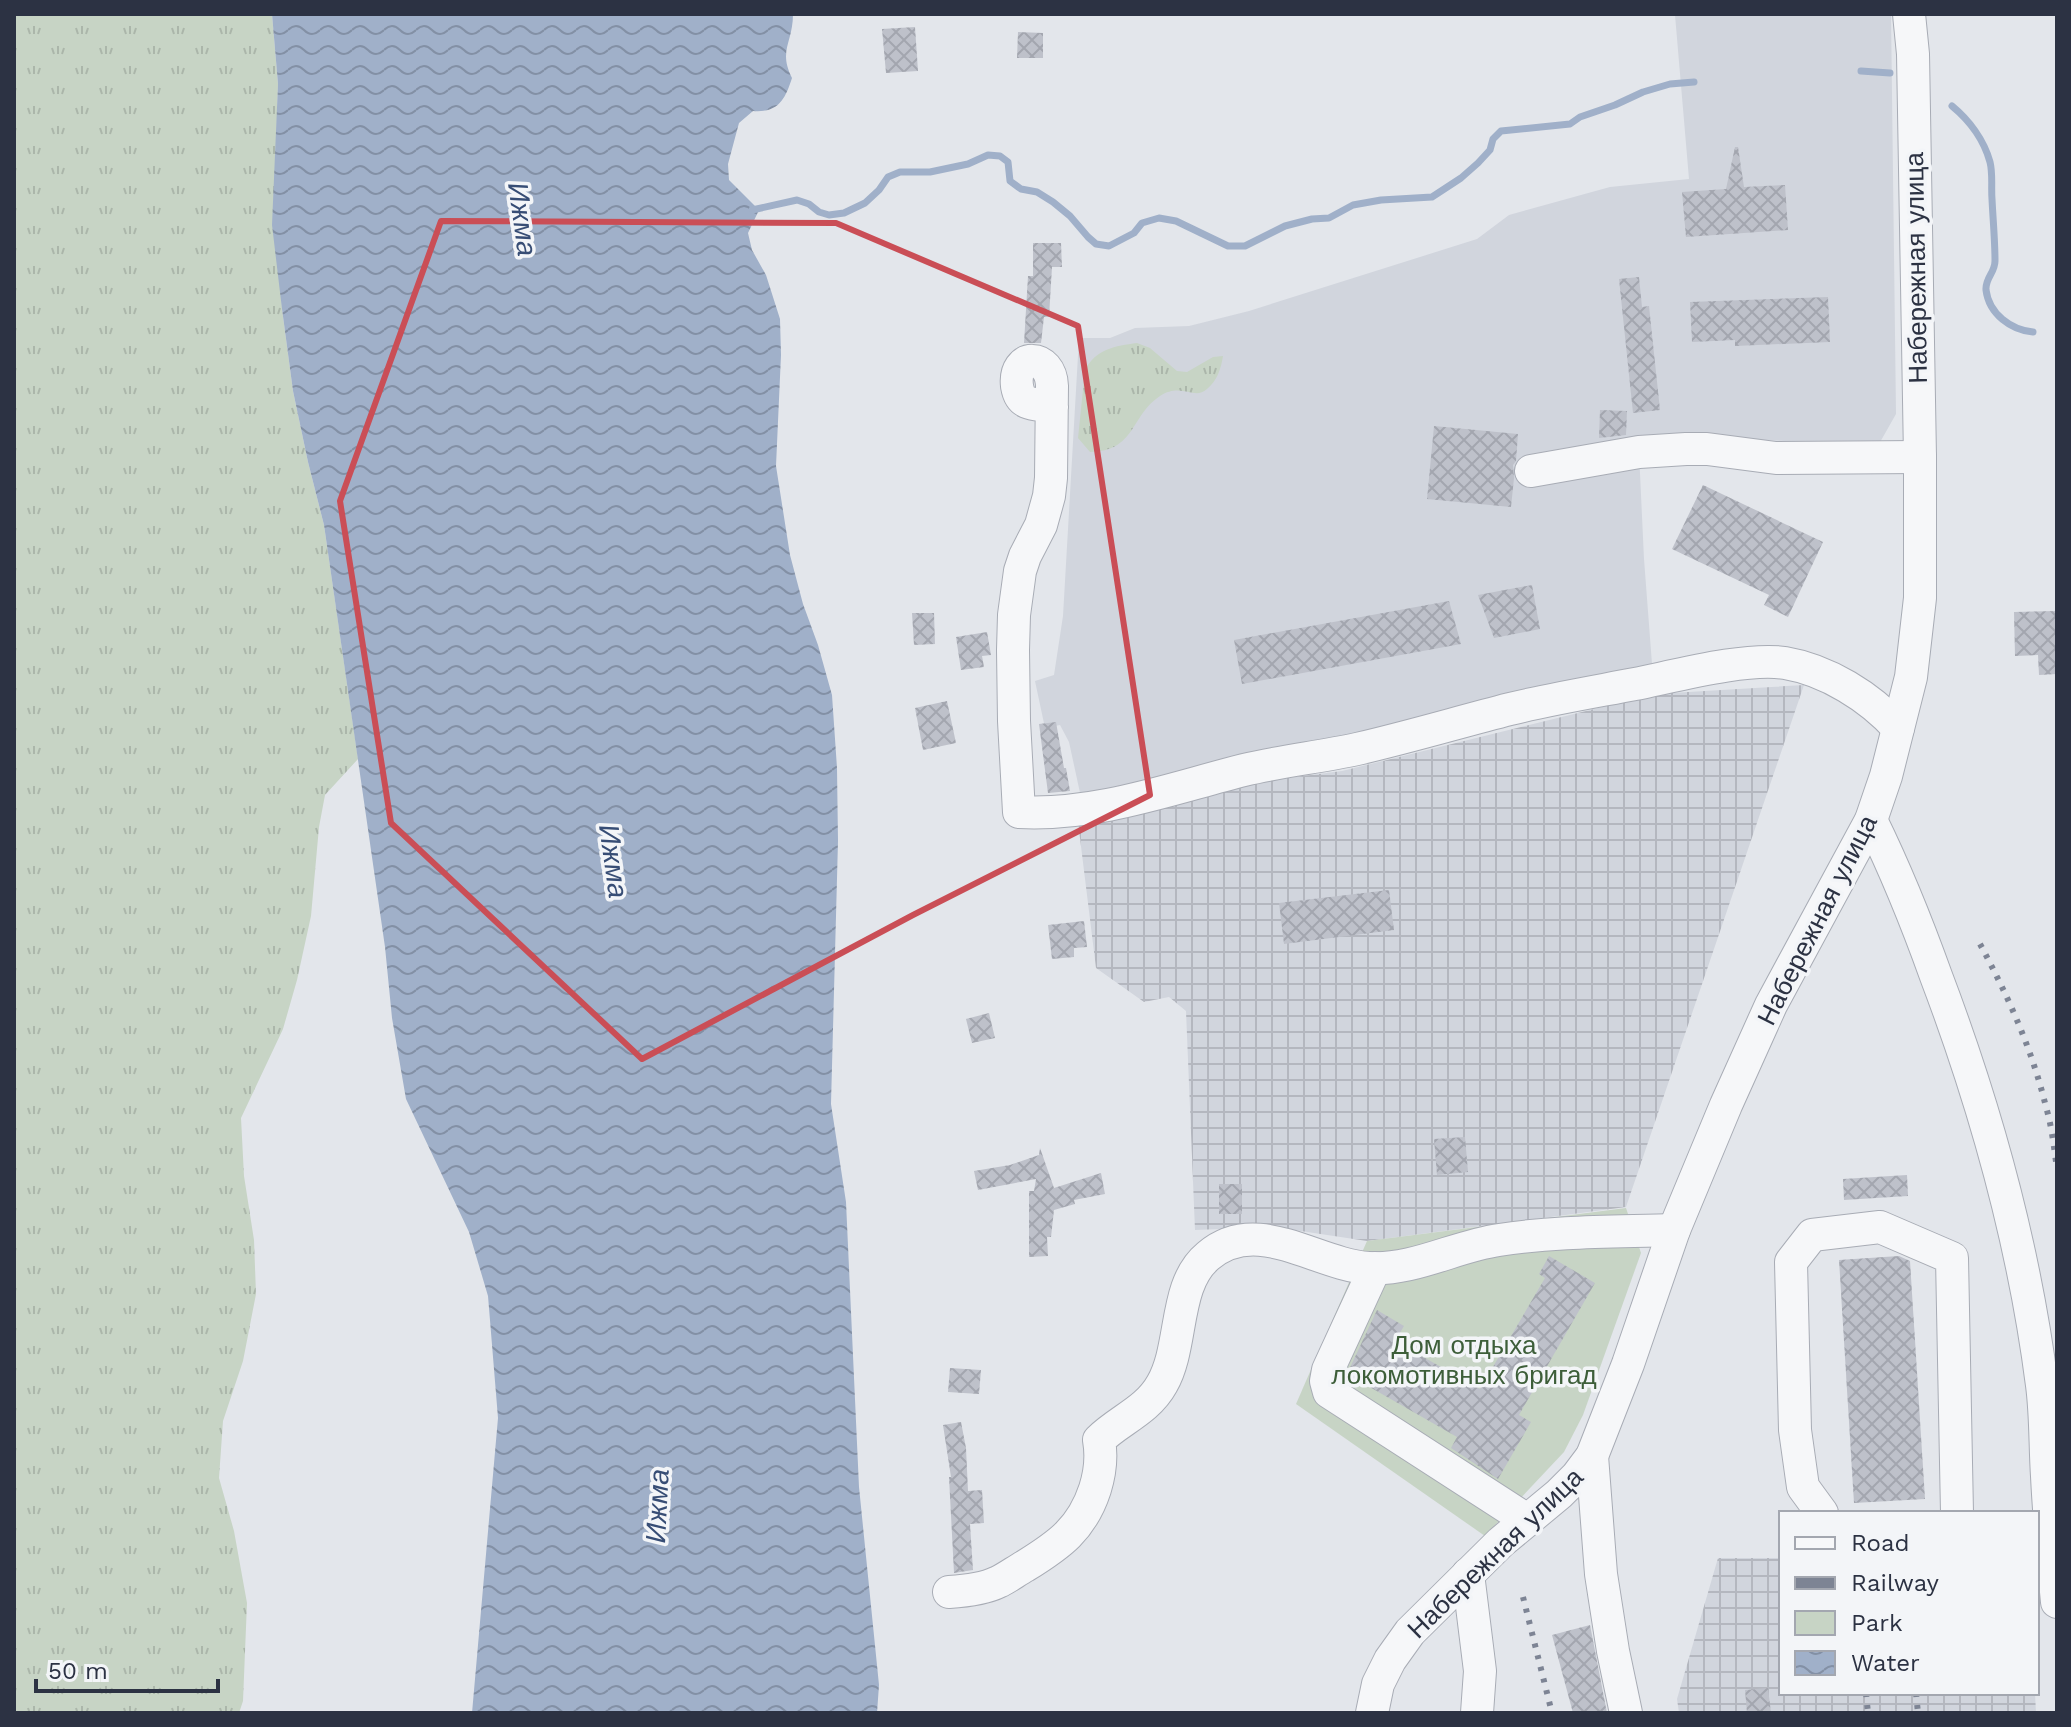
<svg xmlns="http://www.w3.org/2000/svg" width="2071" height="1727" font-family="'Work Sans',sans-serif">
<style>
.built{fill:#d1d5dd}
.industrial{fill:url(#industrial-grid)}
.grass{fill:url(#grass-tufts)}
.green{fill:#c7d4c5}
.water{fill:url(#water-waves)}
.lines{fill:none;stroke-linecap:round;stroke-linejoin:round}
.stream{stroke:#a0b0c9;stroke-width:7}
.building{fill:url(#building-cross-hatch)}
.minor-casing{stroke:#a8acb5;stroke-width:34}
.minor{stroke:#f6f7f9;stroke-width:32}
.rail{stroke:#7d8494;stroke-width:6;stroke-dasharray:4 8;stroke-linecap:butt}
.marked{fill:none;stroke:#ca4e56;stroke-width:6;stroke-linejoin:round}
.labels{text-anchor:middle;stroke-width:7;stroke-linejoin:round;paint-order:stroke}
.street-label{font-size:26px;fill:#2c3243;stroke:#f3f5f8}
.park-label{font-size:26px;fill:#3d5e39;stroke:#f3f5f8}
.water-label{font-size:28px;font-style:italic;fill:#374d75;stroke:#f3f5f8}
</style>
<defs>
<pattern id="industrial-grid" width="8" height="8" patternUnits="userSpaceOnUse" patternTransform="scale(2)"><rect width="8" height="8" fill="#d1d5dd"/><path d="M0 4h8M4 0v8" fill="none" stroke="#b4b7bf"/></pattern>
<pattern id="grass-tufts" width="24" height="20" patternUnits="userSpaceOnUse" patternTransform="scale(2)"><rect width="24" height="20" fill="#c7d4c5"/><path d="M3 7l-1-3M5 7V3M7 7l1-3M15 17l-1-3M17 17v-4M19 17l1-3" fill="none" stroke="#abb6aa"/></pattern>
<pattern id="water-waves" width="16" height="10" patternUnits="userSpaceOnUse" patternTransform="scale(2)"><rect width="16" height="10" fill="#a0b0c9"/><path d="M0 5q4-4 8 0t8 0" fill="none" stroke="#8390a5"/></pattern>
<pattern id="building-cross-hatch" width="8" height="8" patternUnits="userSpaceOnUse" patternTransform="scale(2)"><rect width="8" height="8" fill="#bec1ca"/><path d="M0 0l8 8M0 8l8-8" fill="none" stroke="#a3a6af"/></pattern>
</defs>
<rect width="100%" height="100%" fill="#e3e6eb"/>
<!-- built -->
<path class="built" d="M1891 14 1896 414 1879 444 1668 437 1639 452 1644 559 1652 664 1648 668 1082 802 1069 742 1060 725 1045 728 1035 681 1054 675 1063 616 1079 338H1110L1135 328 1189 326 1249 311 1477 239 1509 215 1610 187 1689 179 1675 15Z"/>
<!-- industrial -->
<g class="industrial">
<path d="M1804 685 1626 1207 1367 1241 1274 1227 1195 1230 1186 1011 1169 997 1144 1002 1096 968 1078 822 1279 779 1342 771 1655 694Z"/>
<path d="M1718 1558H1781V1693H2035L2036 1713H1679L1677 1699Z"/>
</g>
<!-- grass -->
<g class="grass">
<path d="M14 14H272L278 84 276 151 282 309 293 391 308 462 324 525 358 759 325 795 319 827 311 916 297 980 283 1029 241 1118 244 1176 254 1240 256 1294 243 1361 223 1421 219 1478 234 1531 247 1603 243 1701 239 1713H14Z"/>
<path d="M1137 343 1150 348 1177 371 1187 372 1213 357 1223 356C1221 369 1217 381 1207 389 1194 401 1182 382 1160 396 1130 416 1136 451 1090 452L1078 438 1085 370C1096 349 1115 346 1137 343Z"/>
</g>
<!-- green -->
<path class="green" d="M1626 1208 1641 1253 1583 1415 1564 1452 1485 1536 1296 1404 1367 1241Z"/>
<!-- water -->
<path class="water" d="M272 14H793C793 43 778 50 792 78 785 100 778 113 753 111L739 123 728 164 729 180 759 210 748 233 752 250 766 275 780 319 781 355 776 466 790 555 803 604 818 645 832 695 837 768 838 841 831 1104 846 1202 859 1487 879 1685 877 1713H472L498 1418 488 1296 469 1232 406 1099 392 1018 385 947 324 525 308 462 293 391 282 309 272 225 278 84Z"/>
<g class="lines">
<!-- stream -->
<g class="stream">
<path d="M1861 71 1890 73"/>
<path d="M1952 106C1969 120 1984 140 1990 162 1993 174 1991 187 1992 199 1993 220 1995 240 1995 261 1995 273 1985 278 1986 290 1989 314 2011 330 2033 332"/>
<path d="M752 210 797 200 809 204 819 212 829 215 844 213 865 203 879 190 888 177 900 172H930L968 164 988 155 1000 156 1008 162 1010 181 1021 189 1037 192 1053 202 1070 216 1088 237 1096 244 1109 246 1134 233 1142 223 1159 218 1176 221 1228 246H1245L1285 226 1312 219 1329 218 1353 205 1381 200 1432 197 1461 178 1478 163 1490 150 1493 139 1501 131 1570 124 1580 117 1615 105 1643 92 1670 84 1694 82"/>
</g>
</g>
<!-- building -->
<g class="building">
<path d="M915 27 918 71 886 73 882 29Z"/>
<path d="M1018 32 1043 33V58H1017Z"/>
<path d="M1735 147H1738L1744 187 1785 185 1788 230 1686 237 1682 192 1726 189Z"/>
<path d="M1033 243H1061L1062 267H1052L1049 317H1044L1041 343H1024L1028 276H1033Z"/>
<path d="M1639 277 1642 307 1649 306 1660 410 1633 413 1619 279Z"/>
<path d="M1828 297 1830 342 1735 346V340L1692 342 1690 302Z"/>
<path d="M1600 410 1627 411 1626 435 1599 438Z"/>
<path d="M1434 426 1518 434 1516 461 1513 465 1514 478 1511 507 1427 499Z"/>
<path d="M1703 485 1823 542 1788 617 1764 605 1769 595 1672 549Z"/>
<path d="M1532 585 1540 629 1494 638 1478 595Z"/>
<path d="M1449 601 1461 644 1242 684 1234 640Z"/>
<path d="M2057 611V674L2039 675 2038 655 2015 656 2014 612Z"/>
<path d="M912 613H934L935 644 914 645Z"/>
<path d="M987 632 991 655 982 656 984 667 961 670 956 637Z"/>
<path d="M947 701 956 743 923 750 915 708Z"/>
<path d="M1056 722 1064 768H1066L1070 791 1048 793 1039 724Z"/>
<path d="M1389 890 1394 930 1284 944 1279 903Z"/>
<path d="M1084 921 1087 947 1074 948V957L1052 959 1048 925Z"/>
<path d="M989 1013 995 1038 972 1043 966 1019Z"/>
<path d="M1465 1137 1468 1172 1437 1175 1434 1139Z"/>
<path d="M1040 1148 1054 1188 1101 1173 1105 1194 1074 1200 1075 1204 1054 1210 1051 1237H1047L1048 1256 1029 1257V1191H1034L1036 1179 978 1190 974 1171 1010 1165 1039 1155Z"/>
<path d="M1907 1175 1908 1196 1844 1200 1843 1179Z"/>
<rect x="1219" y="1184" width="23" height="30"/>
<path d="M1549 1256 1595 1283 1519 1415 1531 1422 1498 1479 1451 1448 1457 1437 1347 1374 1377 1310 1404 1326 1395 1341 1480 1389 1545 1278 1539 1274Z"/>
<path d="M1899 1256 1910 1261 1925 1499 1854 1503 1839 1260Z"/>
<path d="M950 1368 981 1370 979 1394 948 1392Z"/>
<path d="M961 1422 966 1448 968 1491 982 1490 984 1523 970 1524 973 1570 954 1573 949 1477H951L943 1425Z"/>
<path d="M1590 1625 1607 1713H1573L1552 1635Z"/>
<path d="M1768 1688 1771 1713H1747L1745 1690Z"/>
</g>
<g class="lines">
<defs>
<g id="minor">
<path d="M1052 407C1044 405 1034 405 1027 402 1020 399 1018 392 1017 386 1013 352 1051 353 1052 386L1051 478 1049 496 1041 525 1025 556 1020 571 1014 615 1013 650 1014 721 1019 812C1097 816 1169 789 1244 770 1282 761 1320 757 1357 749 1409 737 1459 722 1510 709 1551 699 1593 692 1635 684 1675 676 1746 657 1785 663 1827 670 1870 697 1898 728"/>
<path d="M1531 471 1639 452 1686 449H1707L1776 458 1920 457"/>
<path d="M1871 820C1896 871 1917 923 1936 976 1986 1108 2024 1245 2042 1385 2046 1415 2045 1446 2047 1476 2049 1518 2053 1560 2057 1602"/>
<path d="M1375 1268 1328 1370 1326 1381 1329 1392 1527 1520"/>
<path d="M1592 1456 1601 1574 1613 1651 1626 1713"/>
<path d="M1822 1513 1803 1487 1795 1430 1791 1262 1812 1235 1880 1227 1952 1258 1957 1513"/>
<path d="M1468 1574 1480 1671 1477 1713"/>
<path d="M949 1592C965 1591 984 1589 998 1582 1007 1578 1016 1571 1025 1566 1059 1545 1082 1529 1095 1489 1100 1473 1102 1457 1099 1440 1119 1420 1147 1411 1162 1384 1184 1346 1173 1285 1208 1256 1257 1214 1316 1265 1369 1268 1413 1271 1456 1246 1499 1240 1557 1231 1616 1232 1674 1230"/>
<path d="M1372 1713 1378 1684 1390 1660 1410 1632 1501 1542 1559 1494 1577 1476 1592 1456 1628 1364 1674 1230 1726 1105 1771 1005 1871 820 1886 776 1911 677 1920 598V457L1913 54 1909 14"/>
</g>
</defs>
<!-- minor casing -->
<use href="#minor" class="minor-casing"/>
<!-- minor -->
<use href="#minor" class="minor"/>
<!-- rail -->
<g class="rail">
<path d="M1980 944C2008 996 2032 1049 2046 1107 2052 1127 2054 1148 2057 1169"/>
<path d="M1523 1597 1552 1713"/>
<path d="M1866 1693 1868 1713"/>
<path d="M1916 1693 1918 1713"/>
</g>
</g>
<!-- marked area -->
<path class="marked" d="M441 221 836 223 1078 326 1150 795 913 915 642 1059 391 823 340 501Z"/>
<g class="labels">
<!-- street labels -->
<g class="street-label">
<text transform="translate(1916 268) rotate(-91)" y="9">Набережная улица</text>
<text transform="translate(1817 920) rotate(-63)" y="9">Набережная улица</text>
<text transform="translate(1495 1553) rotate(-44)" y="9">Набережная улица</text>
</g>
<!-- park labels -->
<g class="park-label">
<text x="1464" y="1354">Дом отдыха<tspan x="1464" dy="30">локомотивных бригад</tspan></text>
</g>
<!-- water labels -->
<g class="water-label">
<text transform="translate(523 219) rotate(82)" y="10">Ижма</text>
<text transform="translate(614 861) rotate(82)" y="10">Ижма</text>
<text transform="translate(657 1506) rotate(-87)" y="10">Ижма</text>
</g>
</g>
<!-- border -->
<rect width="2071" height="1727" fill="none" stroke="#2c3243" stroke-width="32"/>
<!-- legend -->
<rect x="1779" y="1511" width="260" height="184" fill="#f3f5f8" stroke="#a3a7b0" stroke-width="2"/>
<rect x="1795" y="1537" width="40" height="12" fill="#f6f7f9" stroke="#a3a7b0" stroke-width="2"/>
<text x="1851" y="1551" font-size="24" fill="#2c3243">Road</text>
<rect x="1795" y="1577" width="40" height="12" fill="#7d8494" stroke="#a3a7b0" stroke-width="2"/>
<text x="1851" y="1591" font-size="24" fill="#2c3243">Railway</text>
<rect x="1795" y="1611" width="40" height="24" fill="#c7d4c5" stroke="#a3a7b0" stroke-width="2"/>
<text x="1851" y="1631" font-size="24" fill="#2c3243">Park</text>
<rect x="1795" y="1651" width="40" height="24" fill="url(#water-waves)" stroke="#a3a7b0" stroke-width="2"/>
<text x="1851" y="1671" font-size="24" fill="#2c3243">Water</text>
<!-- scale -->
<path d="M36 1679v12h182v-12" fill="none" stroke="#2c3243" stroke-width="4"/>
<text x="48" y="1679" font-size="24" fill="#2c3243" stroke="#f3f5f8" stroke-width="6" paint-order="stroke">50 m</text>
</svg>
